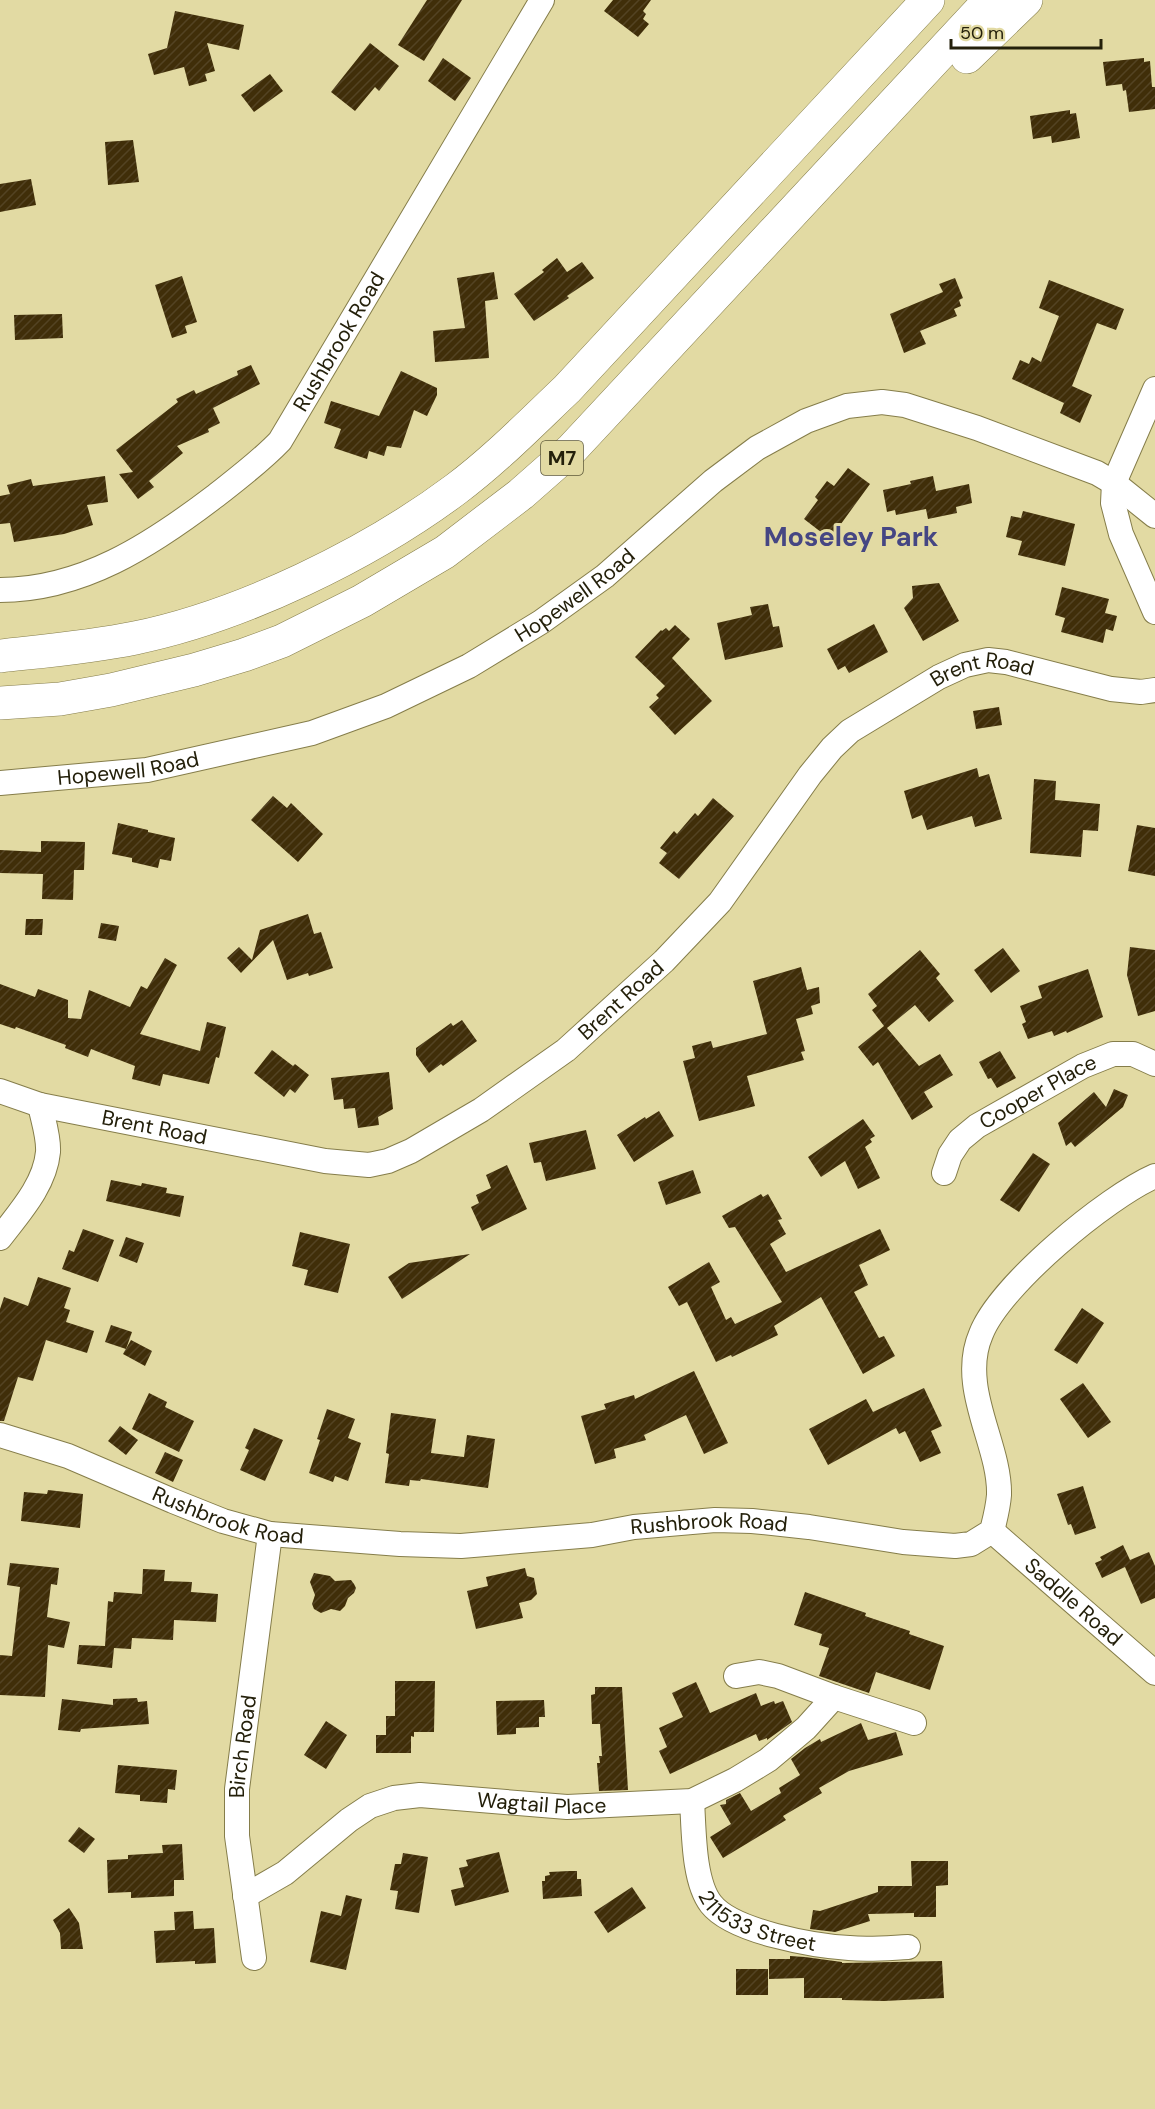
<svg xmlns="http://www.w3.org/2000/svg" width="1155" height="2109" font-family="'DM Sans',sans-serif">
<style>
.building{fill:url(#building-hatch)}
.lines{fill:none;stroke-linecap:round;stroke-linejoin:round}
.minor-casing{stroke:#857d4a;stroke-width:26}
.motorway-casing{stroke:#857d4a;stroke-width:34}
.minor{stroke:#fff;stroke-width:24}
.motorway{stroke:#fff;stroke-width:33}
.labels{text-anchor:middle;stroke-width:6;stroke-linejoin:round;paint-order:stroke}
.shield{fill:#e2daa3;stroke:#5d5839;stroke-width:1.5}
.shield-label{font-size:20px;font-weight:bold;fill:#24200b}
.street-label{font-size:21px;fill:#24200b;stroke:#e2daa3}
.district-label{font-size:27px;font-weight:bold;fill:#454683;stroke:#e2daa3}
</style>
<defs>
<pattern id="building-hatch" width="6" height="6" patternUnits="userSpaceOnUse" patternTransform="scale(1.5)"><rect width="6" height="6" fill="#402e09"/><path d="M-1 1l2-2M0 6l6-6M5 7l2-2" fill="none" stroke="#534323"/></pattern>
</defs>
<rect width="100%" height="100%" fill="#e2daa3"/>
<!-- building -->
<g class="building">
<path d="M427 0H462L424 61 398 45Z"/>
<path d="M613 0H651L643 11 646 14 643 19 649 24 638 37 604 11Z"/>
<path d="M175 11 244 25 239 50 207 43 215 71 205 74 207 81 189 86 184 67 154 75 148 54 167 48Z"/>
<path d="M370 43 399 66 379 91 375 87 355 111 331 92Z"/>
<path d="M443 58 471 78 455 101 428 81Z"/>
<path d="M1144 58V62L1150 61 1152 87H1155V109L1129 112 1126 90 1123 91 1122 84 1106 86 1103 62Z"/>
<path d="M270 74 283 91 254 112 241 95Z"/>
<path d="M1070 110V114L1076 113 1080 138 1052 143 1051 136 1033 139 1030 116Z"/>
<path d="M133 140 139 182 108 185 105 142Z"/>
<path d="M31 179 36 205 0 212V184Z"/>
<path d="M557 258 567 272 582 262 594 278 567 296 569 298 534 321 514 294 544 272 542 270Z"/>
<path d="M494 272 498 299 485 301 489 358 435 362 433 331 465 328 457 278Z"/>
<path d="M182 276 197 322 185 326 187 333 172 338 155 285Z"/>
<path d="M955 278 963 298 959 300 961 306 954 309 957 316 920 331 926 344 904 353 890 314 943 292 939 284Z"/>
<path d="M1049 280 1124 309 1116 330 1097 323 1072 386 1092 395 1080 423 1060 413 1064 403 1012 379 1020 360 1029 364 1032 357 1041 362 1059 316 1039 308Z"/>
<path d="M62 314 63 338 15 340 14 315Z"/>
<path d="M251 365 260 384 213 408 220 423 208 429 209 432 177 446 183 453 149 481 154 487 138 499 119 474 133 472 116 450 178 402 176 399 194 390 196 394 238 375 237 371Z"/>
<path d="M401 371 437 388V395L427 416 414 410 401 448 387 446 384 456 369 451 367 459 334 448 341 429 324 423 331 401 379 416Z"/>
<path d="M848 468 870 484 830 539 804 519 818 500 815 497 827 481 834 486Z"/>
<path d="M105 476 108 502 87 505 93 525 64 534 14 542 10 523 0 524V496L10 494 7 485 31 479 33 486Z"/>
<path d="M933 476 936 491 969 484 972 503 956 507 957 513 928 519 926 509 896 515 895 510 887 512 883 490 911 484 910 481Z"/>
<path d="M1023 511 1075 524 1065 566 1018 555 1022 541 1006 537 1011 516 1021 518Z"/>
<path d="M939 583 959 621 923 641 904 608 913 598 912 586Z"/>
<path d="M1062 587 1109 599 1105 613 1117 616 1113 631 1106 629 1103 643 1061 632 1065 618 1055 615Z"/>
<path d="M768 604 773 627 779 626 783 647 725 660 717 623 752 615 750 607Z"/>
<path d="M874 624 888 652 849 673 845 666 838 670 827 649Z"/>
<path d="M675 625 690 639 672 658 712 701 675 735 649 707 659 698 656 695 665 686 635 657 661 630 662 631 666 628 669 631Z"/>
<path d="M999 707 1002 725 976 729 973 711Z"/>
<path d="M977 768 979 777 989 774 1002 819 975 827 972 816 927 830 922 815 912 819 904 791Z"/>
<path d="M1034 779 1056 781 1055 800 1100 804 1098 831 1083 830 1081 857 1030 853Z"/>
<path d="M273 796 287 808 291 803 323 834 298 862 251 820Z"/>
<path d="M713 798 734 816 679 879 659 863 667 853 660 848 674 831 677 834 695 813 698 816Z"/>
<path d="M118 823 148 830V832L175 838 171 861 160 859 158 868 132 862V858L112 854Z"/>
<path d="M1137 825 1155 828V876L1128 871Z"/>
<path d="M41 841 85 842 84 870H74L73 900 42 899 43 874 0 873V850L41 852Z"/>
<path d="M308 914 314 934 321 932 333 968 309 976 308 973 287 980 273 940 241 973 227 958 239 947 252 960 260 930Z"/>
<path d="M26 919H43L42 935H25Z"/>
<path d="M101 923 119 926 116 941 98 938Z"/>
<path d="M1130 947 1155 950V1011L1138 1016 1127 975Z"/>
<path d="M1003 948 1020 971 991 993 974 970Z"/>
<path d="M920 950 940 974 936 978 954 1001 929 1022 915 1005 887 1028 919 1066 940 1054 953 1075 924 1092 933 1107 912 1120 878 1062 873 1066 858 1047 884 1026 872 1010 877 1006 868 994Z"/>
<path d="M165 958 177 965 140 1034 200 1051 207 1022 226 1027 219 1058 216 1057 209 1084 163 1074 160 1086 132 1079 135 1066 91 1049 88 1057 65 1048 66 1045 16 1027 15 1029 0 1024V984L35 997 38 989 68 1000V1018L81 1019 89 990 130 1007 141 986 147 989Z"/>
<path d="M801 967 807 990 819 987 820 1003 811 1006 813 1014 796 1019 805 1051 801 1052 804 1060 747 1076 755 1106 699 1121 683 1061 695 1058 692 1046 711 1041 713 1048 767 1034 753 981Z"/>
<path d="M1088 969 1103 1017 1067 1033 1066 1031 1054 1036 1052 1031 1028 1039 1022 1024 1026 1022 1020 1006 1042 998 1038 986Z"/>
<path d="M462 1020 477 1041 443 1066 441 1064 429 1073 416 1055V1048L451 1023 453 1026Z"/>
<path d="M272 1050 293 1066 295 1064 309 1075 295 1093 290 1089 284 1097 254 1073Z"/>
<path d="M1000 1051 1016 1078 997 1088 991 1078 988 1079 979 1062Z"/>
<path d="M389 1072 393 1109 378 1117 379 1125 358 1128 355 1108 344 1109 343 1099 334 1100 331 1078Z"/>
<path d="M1114 1089 1128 1095 1123 1107 1075 1147 1071 1142 1066 1146 1058 1123 1094 1092 1106 1107Z"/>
<path d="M659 1111 674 1136 634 1162 617 1135 645 1117 646 1119Z"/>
<path d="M863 1119 875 1136 870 1139 872 1142 865 1147 880 1178 858 1189 845 1161 821 1177 808 1157Z"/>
<path d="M586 1130 596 1169 546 1181 541 1162 534 1163 529 1143Z"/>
<path d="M1033 1153 1050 1164 1019 1212 1000 1200Z"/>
<path d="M507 1165 527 1209 482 1231 471 1207 479 1203 476 1195 491 1188 486 1175Z"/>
<path d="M693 1170 701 1193 666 1205 658 1182Z"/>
<path d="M111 1180 141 1186 142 1183 167 1188 166 1193 184 1196 180 1217 106 1201Z"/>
<path d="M761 1194 763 1197 768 1194 782 1219 778 1220 786 1234 770 1244 786 1272 880 1229 890 1250 859 1265 868 1285 854 1292 879 1338 884 1336 895 1356 863 1374 821 1297 774 1326 778 1335 732 1357 731 1355 716 1362 687 1302 679 1306 668 1287 709 1262 720 1282 711 1287 726 1320 731 1317 735 1324 782 1302 735 1227 729 1228 722 1216Z"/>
<path d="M83 1229 114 1240 98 1282 62 1269 69 1250 74 1252Z"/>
<path d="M300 1232 350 1244 338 1293 304 1285 308 1270 292 1266Z"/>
<path d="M126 1237 144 1243 137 1263 119 1256Z"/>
<path d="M470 1254 402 1299 388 1277 409 1263Z"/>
<path d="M38 1277 71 1288 64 1308 70 1310 66 1322 94 1331 87 1353 46 1340 33 1381 18 1377 4 1421H0V1309L4 1297 28 1306Z"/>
<path d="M1082 1308 1104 1323 1077 1364 1054 1350Z"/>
<path d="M111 1325 132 1332 126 1349 105 1342Z"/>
<path d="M131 1340 152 1351 145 1366 123 1354Z"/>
<path d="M694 1371 728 1443 704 1454 686 1415 644 1435 646 1440 614 1449 616 1458 595 1464 581 1416 606 1409 604 1404 634 1395 635 1399Z"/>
<path d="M1083 1383 1111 1422 1088 1438 1060 1399Z"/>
<path d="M924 1388 942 1426 931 1431 941 1453 920 1462 905 1431 899 1434 896 1428 828 1465 809 1429 866 1399 873 1412Z"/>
<path d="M149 1393 167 1402 165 1407 194 1421 179 1452 132 1429Z"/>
<path d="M327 1409 355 1419 348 1438 361 1443 348 1481 335 1476 333 1482 309 1473 320 1440 317 1439Z"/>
<path d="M391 1413 436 1419 431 1453 464 1457 467 1435 495 1439 488 1488 421 1479 420 1481 410 1480 409 1486 385 1483 389 1454 386 1453Z"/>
<path d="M120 1426 138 1440 126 1455 108 1441Z"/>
<path d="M254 1428 283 1440 265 1481 240 1470 249 1450 245 1448Z"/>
<path d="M165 1452 183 1460 173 1482 155 1473Z"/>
<path d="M1083 1486 1096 1528 1075 1535 1071 1524 1068 1525 1057 1494Z"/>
<path d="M48 1490 83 1494 80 1528 21 1521 24 1492 47 1494Z"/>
<path d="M1123 1545 1130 1560 1149 1552 1155 1566V1598L1141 1604 1125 1567 1102 1578 1095 1563 1102 1560 1100 1557Z"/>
<path d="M10 1563 59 1568 57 1585 51 1584 47 1617 70 1622 64 1648 48 1645 45 1697 0 1695V1655L12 1656 20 1587 7 1585Z"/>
<path d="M525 1568 527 1576 534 1578 537 1594 531 1600 519 1603 523 1618 476 1629 467 1591 488 1586 486 1577Z"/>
<path d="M143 1569 165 1570 164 1581 192 1582 191 1592 218 1594 216 1622 174 1620 173 1640 132 1638 131 1649 114 1648 112 1668 77 1664 79 1645 105 1646 108 1601 113 1602 114 1592 142 1594Z"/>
<path d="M314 1573 330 1576 335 1581 351 1580 354 1584 356 1588 354 1593 348 1598 345 1606 340 1611 331 1609 321 1613 314 1609 312 1604 315 1595 310 1582Z"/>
<path d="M805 1592 866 1613 865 1616 910 1631 909 1634 944 1646 930 1690 876 1672 869 1693 819 1676 829 1648 819 1645 822 1634 794 1625Z"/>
<path d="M395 1681H435L434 1732H414V1737L411 1736V1753H376V1735H386V1716H395Z"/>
<path d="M696 1682 710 1713 756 1693 761 1706 774 1701 775 1704 783 1701 792 1722 767 1740V1738L759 1741 756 1734 670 1774 659 1751 667 1747 659 1728 683 1717 672 1693Z"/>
<path d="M595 1687H622L628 1790 599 1791 597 1763H600L599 1756H602L600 1724H592L591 1695 595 1694Z"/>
<path d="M137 1698 138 1702 147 1701 149 1724 81 1729 80 1732 58 1730 62 1699 113 1705V1699Z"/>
<path d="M544 1700 545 1717H539V1727L516 1728V1734L497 1735 496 1701Z"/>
<path d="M326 1721 347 1735 326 1769 304 1755Z"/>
<path d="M861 1723 868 1740 896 1732 903 1755 849 1771 819 1788 822 1793 783 1816 786 1820 723 1858 710 1837 731 1824 720 1805 726 1804V1800L740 1793 751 1811 781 1793 779 1788 800 1775 791 1759 805 1748 820 1739 821 1742Z"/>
<path d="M118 1765 177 1770 175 1790 168 1789 167 1803 140 1801V1795L115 1793Z"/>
<path d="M79 1827 95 1839 84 1853 68 1841Z"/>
<path d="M182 1844 184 1880H174V1896L131 1898V1892L108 1893 107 1860 128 1859V1855L163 1853 162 1845Z"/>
<path d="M499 1852 509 1892 455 1906 451 1890 464 1887 459 1868 468 1866 466 1860Z"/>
<path d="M403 1853 428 1857 419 1913 395 1909 398 1891 390 1890 395 1864H401Z"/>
<path d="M911 1861H948V1885L936 1886V1917H914V1913L868 1914 870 1921 835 1932 810 1929 813 1910 820 1911 878 1892V1886H912Z"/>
<path d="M569 1871H577V1879H581L582 1896 543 1899 542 1881H545V1876L550 1875 549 1872Z"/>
<path d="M632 1887 646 1908 608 1933 594 1912Z"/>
<path d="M346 1895 362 1899 346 1970 310 1962 321 1911 341 1916Z"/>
<path d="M69 1908 79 1923 83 1949H61L60 1933 53 1920Z"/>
<path d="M193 1911 194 1929 214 1928 216 1963 195 1964V1961L156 1963 154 1931 175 1930 174 1912Z"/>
<path d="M790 1956 805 1957 842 1962V1963L942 1961 944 1998 884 2001 842 2000V1998H804V1978L769 1979V1959H790Z"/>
<rect x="736" y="1969" width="32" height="26"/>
</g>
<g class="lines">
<defs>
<g id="minor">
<path d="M1155 389 1114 483 1113 503 1121 534 1155 612"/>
<path id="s1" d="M0 590C82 590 151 545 214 497 237 479 260 462 280 441L542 0"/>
<path id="s2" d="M0 783 147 770 312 733 386 706 469 666 541 622 605 576 713 481 757 448 806 421 847 406 882 402 905 405 977 428 1097 473 1114 483 1155 516"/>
<path id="s3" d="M0 1091 40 1105 325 1161 369 1165 388 1161 411 1151 481 1110 566 1050 664 961 720 902 810 775 832 748 850 731 939 677 965 665 988 660 1006 662 1111 689 1141 692 1155 690"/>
<path id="s4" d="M944 1173 950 1155 960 1140 977 1126 1083 1066 1113 1054H1133L1155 1064"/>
<path d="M0 1238C19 1213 45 1185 48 1152 49 1137 43 1120 40 1105"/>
<path id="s5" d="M0 1435 68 1456 173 1501 223 1521 270 1534 400 1544 461 1546 592 1535 634 1527 715 1520 752 1521 809 1527 903 1542 955 1546 971 1544 992 1531C995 1519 998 1508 999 1495 1000 1459 979 1420 975 1383 973 1366 974 1350 981 1334 1000 1285 1107 1197 1155 1176"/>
<path id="s6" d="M992 1531 1155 1673"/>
<path d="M736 1676 759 1672 778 1676 834 1697 914 1723"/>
<path id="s7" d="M692 1801C694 1830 693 1881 711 1904 733 1932 815 1946 849 1948 869 1950 888 1948 908 1947"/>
<path id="s8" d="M245 1896 285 1873 349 1820 370 1806 394 1798 420 1795 567 1807 692 1801 735 1780 768 1760 806 1728 834 1697"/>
<path id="s9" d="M254 1958 237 1836V1789L270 1534"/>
</g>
<g id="motorway">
<path d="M967 57 1026 0"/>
<path d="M0 656C45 651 91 647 135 638 242 616 369 554 456 489 496 459 531 423 567 389L928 0"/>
<path d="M0 703 60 699 111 690 194 670 244 655 282 641 362 601 445 552 521 494 571 450 990 0"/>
</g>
</defs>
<!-- minor casing -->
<use href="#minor" class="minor-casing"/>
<!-- motorway casing -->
<use href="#motorway" class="motorway-casing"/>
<!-- minor -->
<use href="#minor" class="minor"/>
<!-- motorway -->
<use href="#motorway" class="motorway"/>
</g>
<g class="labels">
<!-- shield labels -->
<rect class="shield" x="541" y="441" width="42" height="34" rx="4.5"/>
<g class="shield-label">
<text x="562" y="465">M7</text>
</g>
<!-- street labels -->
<g class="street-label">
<text dy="7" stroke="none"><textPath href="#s1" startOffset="440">Rushbrook Road</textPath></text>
<text dy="7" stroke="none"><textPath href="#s2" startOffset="615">Hopewell Road</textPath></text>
<text dy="7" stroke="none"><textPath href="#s3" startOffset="1185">Brent Road</textPath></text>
<text dy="7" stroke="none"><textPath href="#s2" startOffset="129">Hopewell Road</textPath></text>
<text dy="7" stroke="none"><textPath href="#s3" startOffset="681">Brent Road</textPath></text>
<text dy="7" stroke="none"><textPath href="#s4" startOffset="129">Cooper Place</textPath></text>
<text dy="7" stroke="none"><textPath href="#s3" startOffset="159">Brent Road</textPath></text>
<text dy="7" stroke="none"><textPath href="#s5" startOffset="243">Rushbrook Road</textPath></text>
<text dy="7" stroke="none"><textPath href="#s5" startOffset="729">Rushbrook Road</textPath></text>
<text dy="7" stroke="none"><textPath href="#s6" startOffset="108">Saddle Road</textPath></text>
<text dy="7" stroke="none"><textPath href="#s9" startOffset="213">Birch Road</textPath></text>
<text dy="7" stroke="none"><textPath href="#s8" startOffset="328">Wagtail Place</textPath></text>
<text dy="7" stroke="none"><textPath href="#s7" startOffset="156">211533 Street</textPath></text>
</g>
<!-- district labels -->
<g class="district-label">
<text x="851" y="546">Moseley Park</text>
</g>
</g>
<!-- scale -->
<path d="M951 39v9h150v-9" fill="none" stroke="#24200b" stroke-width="3"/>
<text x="960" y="39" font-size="18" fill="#24200b" stroke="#e2daa3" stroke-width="4.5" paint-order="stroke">50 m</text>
</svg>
